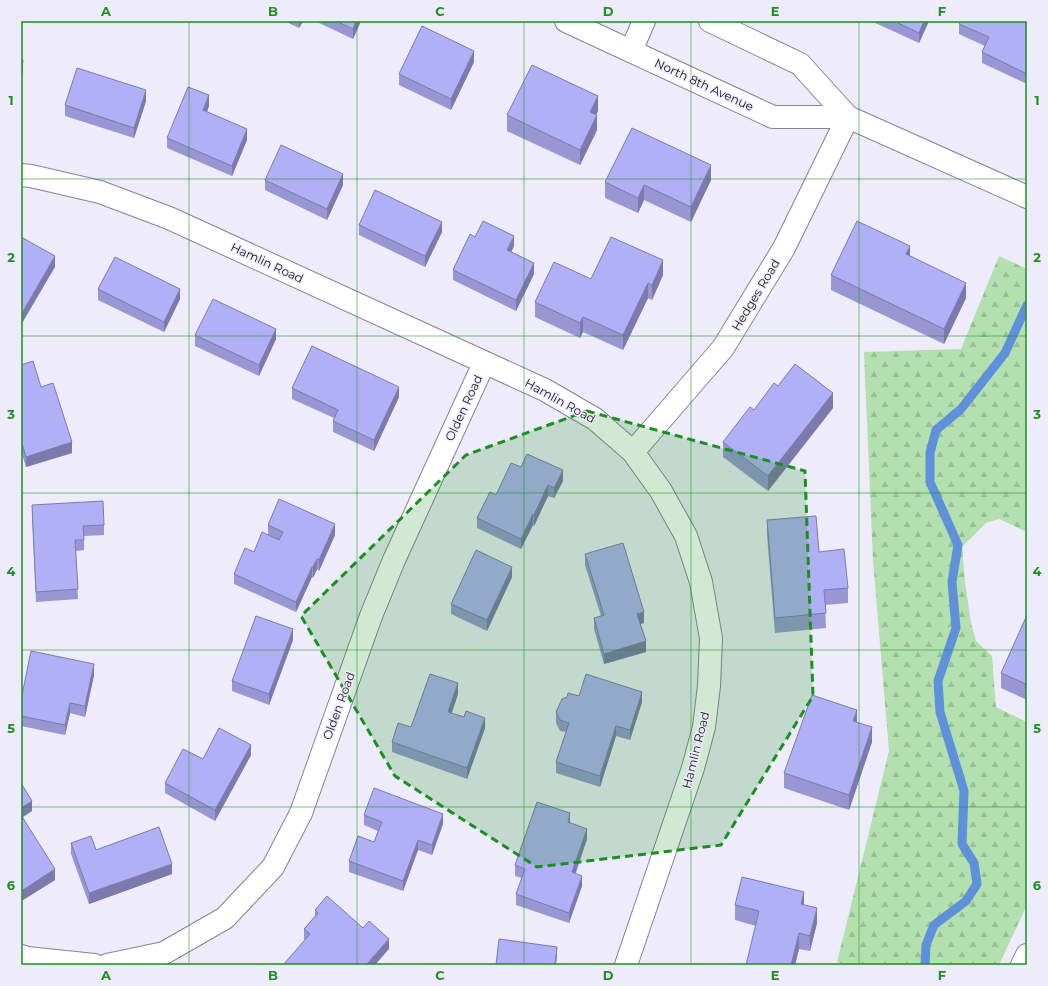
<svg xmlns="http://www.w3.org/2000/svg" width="1048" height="986" font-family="Montserrat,sans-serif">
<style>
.forest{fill:url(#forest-firs)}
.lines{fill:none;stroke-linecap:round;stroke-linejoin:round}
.stream{stroke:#5f90da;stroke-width:9}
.minor-casing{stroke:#878199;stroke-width:24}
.minor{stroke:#fff;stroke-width:22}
.wall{fill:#9896d3}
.shaded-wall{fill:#7c7aac}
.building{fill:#b1aff5;stroke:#7c7aac}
.marked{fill:#1a911e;fill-opacity:0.2;stroke:#1a911e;stroke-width:3;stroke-dasharray:8 5;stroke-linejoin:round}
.grid{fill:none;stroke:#1a911e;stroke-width:1;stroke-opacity:0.55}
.labels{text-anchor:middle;stroke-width:3;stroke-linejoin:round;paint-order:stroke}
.street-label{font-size:12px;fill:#1b1922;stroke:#eeebfb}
.neatline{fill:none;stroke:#1a911e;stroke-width:1.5}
.grid-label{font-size:13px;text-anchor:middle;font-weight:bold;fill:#1a911e}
</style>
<defs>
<pattern id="forest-firs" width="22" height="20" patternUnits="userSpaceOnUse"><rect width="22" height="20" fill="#b4e0b0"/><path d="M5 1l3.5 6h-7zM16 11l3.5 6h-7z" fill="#9ac097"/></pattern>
</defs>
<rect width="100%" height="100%" fill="#eeebfb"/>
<!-- forest -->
<path class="forest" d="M999 256 1027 269V532L999 519 986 523 962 547 965 582 971 623 976 641 992 656 996 707 1027 722V905L999 965H845L837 962 889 751 873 561 864 352 961 349Z"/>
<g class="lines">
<!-- stream -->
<path class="stream" d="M925 965 926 945 934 925 966 901 977 884 974 863 962 844 964 791 940 712 938 681 956 628 952 582 958 545 930 482V453L936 430 961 409 1005 353 1027 305"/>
<defs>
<g id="minor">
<path d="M566 21 773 117H848"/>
<path d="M710 21 800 64 848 117 1027 197"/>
<path d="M631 51 644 21"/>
<path d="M21 175 31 176 100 192 169 218 545 390 595 419 633 452 661 491 686 536 701 582 711 638 709 686 704 727 693 768 626 965"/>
<path d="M633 452 723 348 784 248 848 117"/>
<path d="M21 956 27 958 94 965"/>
<path d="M107 965 164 953 225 918 273 867 301 813 371 616 394 560 484 363"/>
<path d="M1022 965 1027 955"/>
</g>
</defs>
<!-- minor casing -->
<use href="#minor" class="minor-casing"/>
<!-- minor -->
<use href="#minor" class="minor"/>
</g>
<!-- wall -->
<g class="wall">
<path d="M284 21H303L299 28Z"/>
<path d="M315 21H361L353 39Z"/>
<path d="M871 21H929L919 43Z"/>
<path d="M1027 21V84L982 63V52L985 46 959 34V24Z"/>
<path d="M474 62 451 110 399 85V74Z"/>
<path d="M146 101 134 138 65 116V105Z"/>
<path d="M209 106 207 112 247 140 232 176 167 148V138Z"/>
<path d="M598 111 596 115 597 130 580 165 507 131V115Z"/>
<path d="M265 180 343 185 327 220 265 190Z"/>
<path d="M711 180 691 222 644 200 638 213 605 198V182Z"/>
<path d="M359 225 442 232 425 267 359 235Z"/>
<path d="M475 237 514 246 511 252 534 274 516 311 453 280V270Z"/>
<path d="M663 275 652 300 648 298 623 350 583 332 580 338 535 317V302L591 279Z"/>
<path d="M831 275 966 298 944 344 831 290Z"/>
<path d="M98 289 180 299 164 332 98 300Z"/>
<path d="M195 335 276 339 259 376 195 346Z"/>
<path d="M21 365 41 387 72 453 26 467 21 451Z"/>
<path d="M778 386 833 408 768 491 723 457V442L754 410Z"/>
<path d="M292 388 399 397 374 451 333 432V421L334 418 292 399Z"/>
<path d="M563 481 554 498 548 496 534 526 533 525 521 549 477 528V518L496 495Z"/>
<path d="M32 505 104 525V535L84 536V550L76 551 78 599 36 602 32 516Z"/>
<path d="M767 520 819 552 848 588V603L825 605 826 628 775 633 767 535Z"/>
<path d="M268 525 335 535 319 571 317 569 313 578 312 577 296 612 234 584V574L268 535Z"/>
<path d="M585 554 644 623 640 624 646 652 604 664 594 629V618L601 616 585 565Z"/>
<path d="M512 577 487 631 451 614V604Z"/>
<path d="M1027 615V704L1025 703V699L1001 688V673Z"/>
<path d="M293 640 269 705 232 691V681Z"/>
<path d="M94 675 85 717 70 713 65 735 21 726V700Z"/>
<path d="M458 694 452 713 485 728 467 779 392 752V742Z"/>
<path d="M579 696 642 702 630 740 616 736 600 787 556 773V762L566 732 560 731 556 723V712Z"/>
<path d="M857 722 872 742 849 810 784 788V773Z"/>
<path d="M251 755 215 821 165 793V783L203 759Z"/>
<path d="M21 783 32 811 23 817 55 880 23 900 21 897Z"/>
<path d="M364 815 443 824 432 855 418 850 403 891 349 872V861L374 842 378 831 364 825Z"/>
<path d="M570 823 587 839 576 873 582 886 569 923 516 905V894L522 878 515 876V865Z"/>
<path d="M71 843 96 850 172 874 89 904 71 854Z"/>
<path d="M735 905H804L817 923 810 951 799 949 795 965H746L756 926 735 920Z"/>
<path d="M315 910 363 928 389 949 305 940 304 939V929L315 916Z"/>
</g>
<!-- shaded-wall -->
<g class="shaded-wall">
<path d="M299 21H303L299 28Z"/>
<path d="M356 21H361L353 39V29Z"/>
<path d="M924 21H929L919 43V33Z"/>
<path d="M474 51V62L451 110V99Z"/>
<path d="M23 60V70L21 86V75Z"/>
<path d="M146 90V101L134 138V128Z"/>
<path d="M209 95V106L203 121V110Z"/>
<path d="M598 96V111L590 127V112Z"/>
<path d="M597 115V130L580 165V150Z"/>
<path d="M247 129V140L232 176V166Z"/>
<path d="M711 165V180L691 222V207Z"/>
<path d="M343 174V185L327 220V209Z"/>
<path d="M644 185V200L638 213V198Z"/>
<path d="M442 222V232L425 267V256Z"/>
<path d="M514 236V246L507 261V250Z"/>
<path d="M910 246V262L906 254Z"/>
<path d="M55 256V267L21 325V315Z"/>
<path d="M663 260V275L652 300V285Z"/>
<path d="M534 263V274L516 311V300Z"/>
<path d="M648 283V298L623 350V335Z"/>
<path d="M966 283V298L944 344V329Z"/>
<path d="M180 289V299L164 332V322Z"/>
<path d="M583 317V332L580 338V323Z"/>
<path d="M276 329V339L259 376V365Z"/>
<path d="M399 387V397L374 451V440Z"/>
<path d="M833 393V408L768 491V476Z"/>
<path d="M72 442V453L26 467V457Z"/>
<path d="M563 470V481L554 498V488Z"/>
<path d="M548 485V496L534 526V515Z"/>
<path d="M533 514V525L521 549V539Z"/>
<path d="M335 524V535L319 571V560Z"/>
<path d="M317 559V569L313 578V567Z"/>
<path d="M312 567V577L296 612V602Z"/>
<path d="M512 567V577L487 631V620Z"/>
<path d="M644 612V623L637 625V614Z"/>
<path d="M293 629V640L269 705V694Z"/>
<path d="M646 641V652L604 664V654Z"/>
<path d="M94 664V675L85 717V706Z"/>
<path d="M458 683V694L448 722V712Z"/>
<path d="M642 692V702L630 740V730Z"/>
<path d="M70 703V713L65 735V725Z"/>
<path d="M857 710V725L853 721Z"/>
<path d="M485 718V728L467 779V768Z"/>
<path d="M616 726V736L600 787V776Z"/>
<path d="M872 727V742L849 810V795Z"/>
<path d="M251 745V755L215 821V810Z"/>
<path d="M32 801V811L21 818V808Z"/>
<path d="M570 813V824L568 822Z"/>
<path d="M443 814V824L432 855V845Z"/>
<path d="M587 829V839L572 882V872Z"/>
<path d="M418 840V850L403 891V881Z"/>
<path d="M172 864V874L89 904V893Z"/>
<path d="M55 869V880L23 900V890Z"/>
<path d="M582 876V886L569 923V913Z"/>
<path d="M804 892V908L801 904Z"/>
<path d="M817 908V923L810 951V936Z"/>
<path d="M799 933V949L795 965H791Z"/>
<path d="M389 939V949L375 965H366Z"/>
<path d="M557 947V957L556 965H555Z"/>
</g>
<!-- building -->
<g class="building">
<path d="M336 21H356L353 29Z"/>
<path d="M894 21H924L919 33Z"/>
<path d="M960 21H1027V74L982 52 989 37 959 24Z"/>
<path d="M422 26 474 51 451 99 399 74Z"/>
<path d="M21 59 23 60 21 75Z"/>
<path d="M532 65 598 96 590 112 597 115 580 150 507 115Z"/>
<path d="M77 68 146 90 134 128 65 105Z"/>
<path d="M188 87 209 95 203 110 247 129 232 166 167 138Z"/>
<path d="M632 128 711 165 691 207 644 185 638 198 605 182Z"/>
<path d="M281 145 343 174 327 209 265 180Z"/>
<path d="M375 190 442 222 425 256 359 225Z"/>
<path d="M483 221 514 236 507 250 534 263 516 300 453 270 470 234 475 237Z"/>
<path d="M857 221 910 246 906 254 966 283 944 329 831 275Z"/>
<path d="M21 237 55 256 21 315Z"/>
<path d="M611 237 663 260 652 285 648 283 623 335 583 317 580 323 535 302 554 262 591 279Z"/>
<path d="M115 257 180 289 164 322 98 289Z"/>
<path d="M213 299 276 329 259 365 195 335Z"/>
<path d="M312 346 399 387 374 440 333 421 338 410 292 388Z"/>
<path d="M33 361 41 387 53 383 72 442 26 457 21 440V365Z"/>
<path d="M795 364 833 393 768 476 723 442 750 407 754 410 774 383 778 386Z"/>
<path d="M527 454 563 470 554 488 548 485 534 515 533 514 521 539 477 518 490 492 496 495 511 463 521 467Z"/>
<path d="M279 499 335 524 319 560 317 559 313 567H312L296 602 234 574 245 548 254 552 262 532 279 540 283 532 268 525Z"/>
<path d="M103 501 104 525 83 526 84 540H75L78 589 36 592 32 505Z"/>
<path d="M816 516 819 552 844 549 848 588 824 590 826 613 775 618 767 520Z"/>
<path d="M623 543 644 612 637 614 646 641 604 654 594 618 604 615 585 554Z"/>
<path d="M476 550 512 567 487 620 451 604Z"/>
<path d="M1027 615V689L1025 688 1026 684 1001 673Z"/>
<path d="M256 616 293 629 269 694 232 681Z"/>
<path d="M31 651 94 664 85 706 70 703 65 725 21 716V700Z"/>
<path d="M430 674 458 683 448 712 464 717 466 711 485 718 467 768 392 742 398 723 411 727Z"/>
<path d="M586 674 642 692 630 730 616 726 600 776 556 762 569 723 560 720 556 712 562 699 567 697 568 693 579 696Z"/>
<path d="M812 695 857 710 853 721 872 727 849 795 784 773Z"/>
<path d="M219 728 251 745 215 810 165 783 183 749 203 759Z"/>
<path d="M21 783 32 801 21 808Z"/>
<path d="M374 788 443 814 432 845 418 840 403 881 349 861 358 836 374 842 382 822 364 815Z"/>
<path d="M537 802 570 813 568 822 587 829 572 872 582 876 569 913 516 894 525 869 515 865Z"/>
<path d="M21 815 55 869 23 890 21 886Z"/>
<path d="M159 827 172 864 89 893 71 843 91 836 96 850Z"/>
<path d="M742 877 804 892 801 904 817 908 810 936 799 933 791 965H746L759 911 735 905Z"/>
<path d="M327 896 363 928 369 921 389 939 366 965H283L310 934 304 929 318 913 315 910Z"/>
<path d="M499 939 557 947 555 965H496Z"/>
</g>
<!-- marked area -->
<path class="marked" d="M587 411 805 471 813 696 721 845 537 867 395 776 301 616 466 455Z"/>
<!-- grid -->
<path class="grid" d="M189 21V965M357 21V965M524 21V965M691 21V965M859 21V965M21 179H1027M21 336H1027M21 493H1027M21 650H1027M21 807H1027"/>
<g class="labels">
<!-- street labels -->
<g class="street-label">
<text transform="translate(704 85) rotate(25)" y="4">North 8th Avenue</text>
<text transform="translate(267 263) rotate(25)" y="4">Hamlin Road</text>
<text transform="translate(756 295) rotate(-59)" y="4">Hedges Road</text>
<text transform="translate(560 401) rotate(29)" y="4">Hamlin Road</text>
<text transform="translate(464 408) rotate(-65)" y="4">Olden Road</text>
<text transform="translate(339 706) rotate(-70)" y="4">Olden Road</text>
<text transform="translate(696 750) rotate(-76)" y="4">Hamlin Road</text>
</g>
</g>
<!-- border -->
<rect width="1048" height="986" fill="none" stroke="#eeebfb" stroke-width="44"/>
<rect x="22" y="22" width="1004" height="942" class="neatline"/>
<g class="grid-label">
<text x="106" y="16">A</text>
<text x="273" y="16">B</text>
<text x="440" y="16">C</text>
<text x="608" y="16">D</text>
<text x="775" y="16">E</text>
<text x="942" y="16">F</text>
<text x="11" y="105">1</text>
<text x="1037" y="105">1</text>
<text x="11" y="262">2</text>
<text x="1037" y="262">2</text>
<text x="11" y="419">3</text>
<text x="1037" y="419">3</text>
<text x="11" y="576">4</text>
<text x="1037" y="576">4</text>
<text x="11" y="733">5</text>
<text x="1037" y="733">5</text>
<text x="11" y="890">6</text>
<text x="1037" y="890">6</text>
<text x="106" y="980">A</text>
<text x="273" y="980">B</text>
<text x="440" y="980">C</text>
<text x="608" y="980">D</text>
<text x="775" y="980">E</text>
<text x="942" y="980">F</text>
</g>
</svg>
